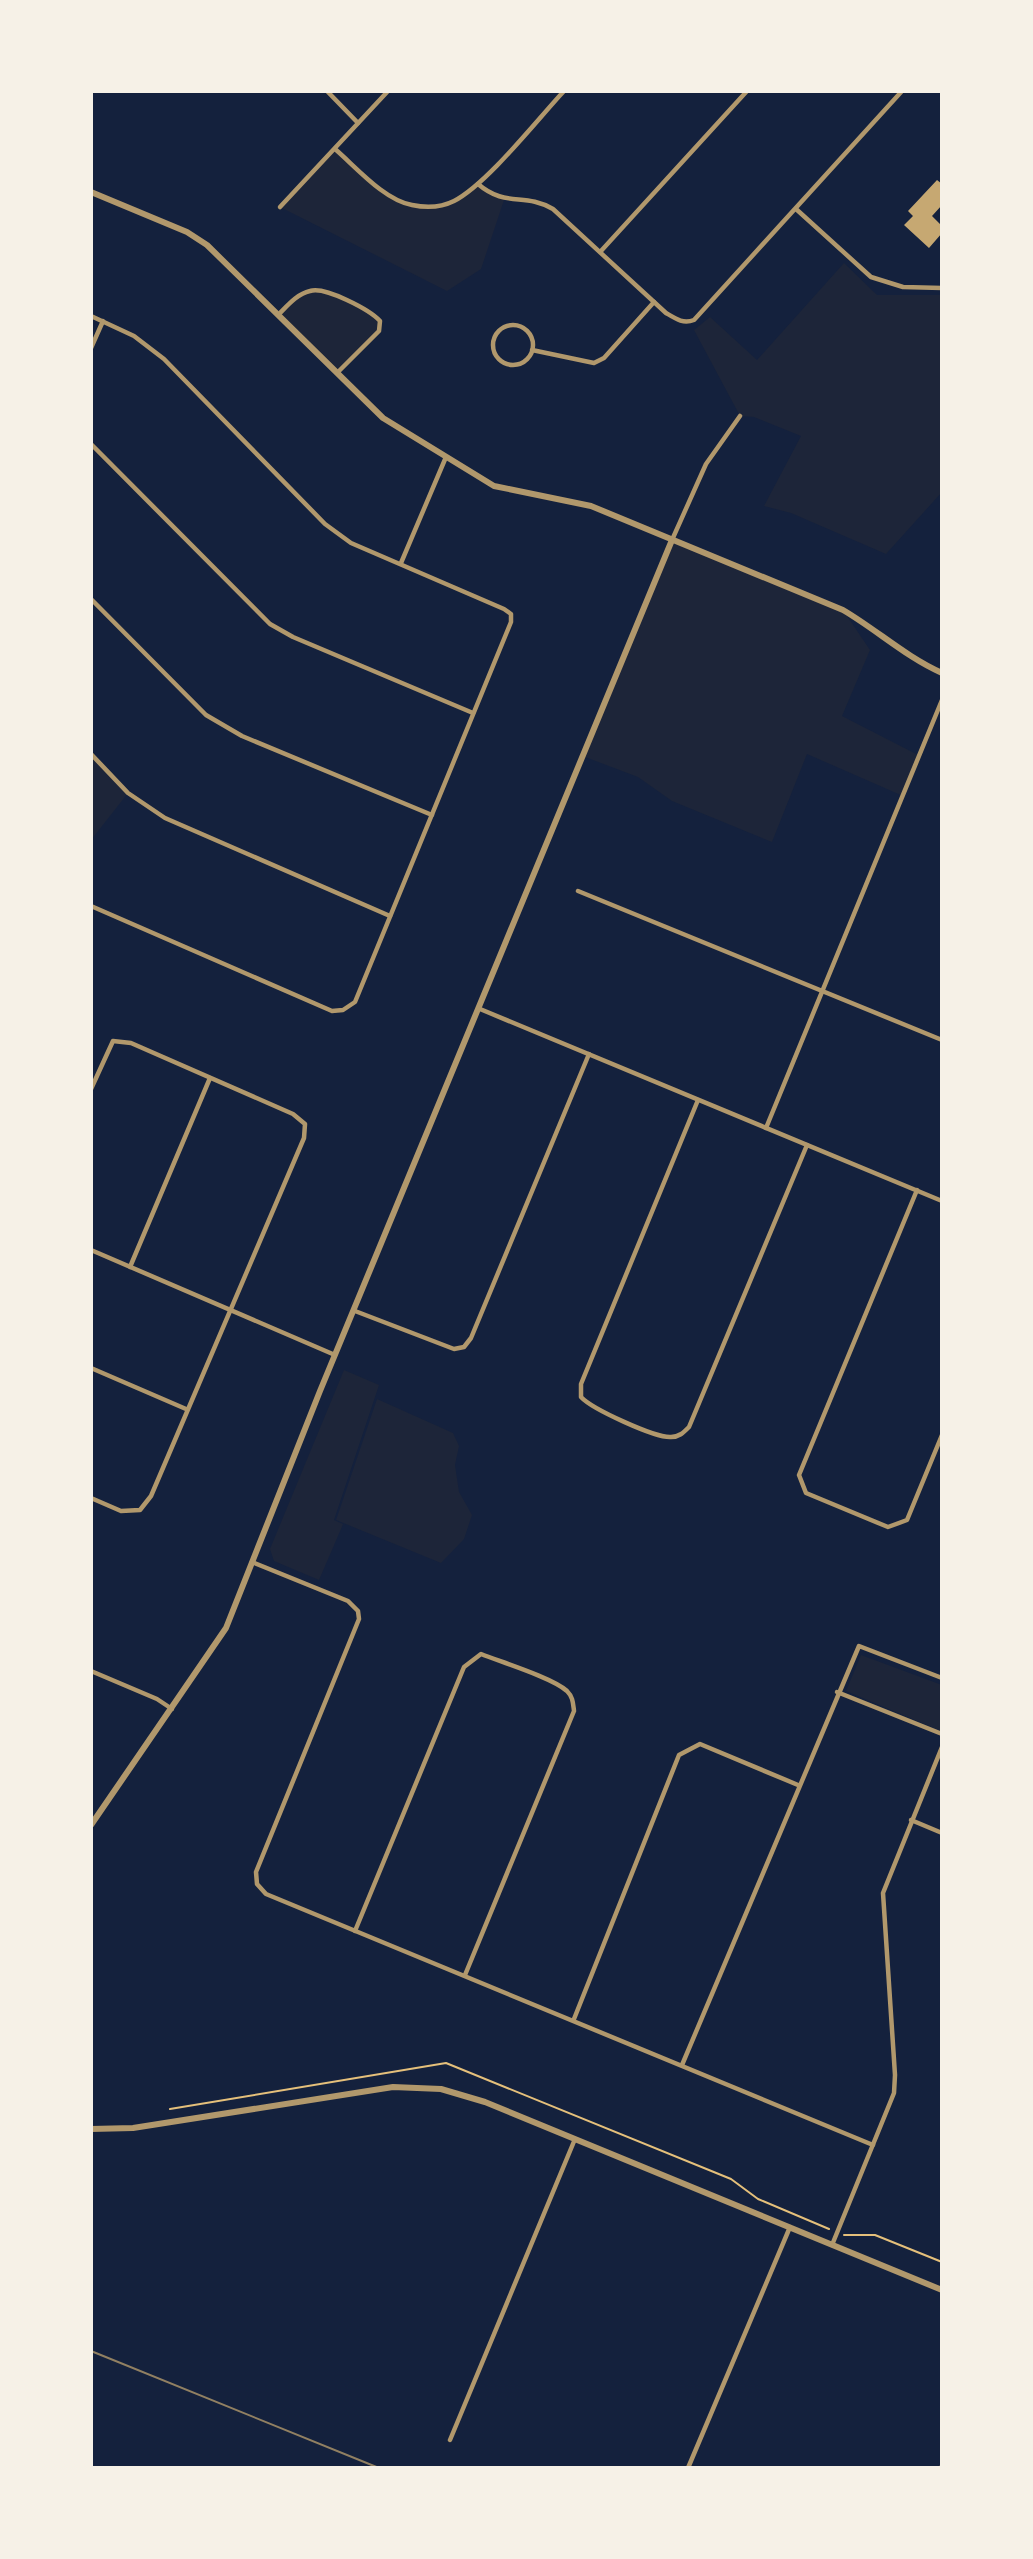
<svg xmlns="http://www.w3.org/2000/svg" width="1033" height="2559" font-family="'Noto Sans',sans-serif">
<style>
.green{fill:#1d2539}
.building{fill:#c6a872}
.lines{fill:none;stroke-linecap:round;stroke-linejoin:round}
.path{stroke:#e5c07b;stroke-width:2}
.minor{stroke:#b1986c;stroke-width:4.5}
.tertiary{stroke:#b1986c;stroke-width:6}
.tram{stroke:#918062;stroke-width:2}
</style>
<rect width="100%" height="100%" fill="#14213d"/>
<!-- green -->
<g class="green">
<path d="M335 149C366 176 405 222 451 202 461 198 470 190 478 184L504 200 481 269 447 291 280 207Z"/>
<path d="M844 263 877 295H942V492L886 554 791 513 764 506 801 436 754 417 740 416 694 330 710 317 757 360Z"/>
<path d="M323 291 372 313 380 321 379 331 337 373 279 314 299 295Z"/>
<path d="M672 540 843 610 870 650 842 716 918 755 903 796 807 754 772 842 672 801 638 777 585 757Z"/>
<path d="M91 755 128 793 91 840Z"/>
<path d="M344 1370 379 1385 334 1520 343 1524 341 1529 319 1580 274 1561 270 1549Z"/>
<path d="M377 1399 453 1433 459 1446 455 1465 459 1492 472 1515 464 1539 441 1563 336 1520Z"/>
<path d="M861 1655 942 1685 941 1731 846 1691Z"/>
</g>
<!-- building -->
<path class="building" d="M937 180 942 184V205L932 216 942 226V233L929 248 904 225 913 216 908 211Z"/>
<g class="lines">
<!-- path -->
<g class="path">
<path d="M170 2109 446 2063 731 2179 758 2199 829 2229"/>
<path d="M844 2235H875L942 2262"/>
</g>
<!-- minor -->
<g class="minor">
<path d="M327 91 358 123"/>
<path d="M335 149C356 167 384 200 412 205 426 208 442 207 454 201 487 184 537 120 564 91"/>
<path d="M478 184C506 208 524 192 553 209L666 313C676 319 683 324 694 320L902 91"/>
<path d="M280 207 388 91"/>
<path d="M796 209 871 277 903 287 942 288"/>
<path d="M601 251 747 91"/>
<path d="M279 314C288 305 297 294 310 291 325 286 370 310 380 321L379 331 337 373"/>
<path d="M91 316 134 336 164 359 325 524 351 543 504 609 511 614V622L355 1002 343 1010 332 1011 91 906"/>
<circle cx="513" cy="345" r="20"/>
<path d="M91 348 103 321"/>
<path d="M532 350 594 363 604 358 654 302"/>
<path d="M91 444 270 624 293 637 473 713"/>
<path d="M672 540 706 464 740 416"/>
<path d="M401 563 446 457"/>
<path d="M91 599 206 715 242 736 432 815"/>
<path d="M91 754 128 793 165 818 390 916"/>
<path d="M578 891 942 1040"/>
<path d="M480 1009 942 1201"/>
<path d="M91 1089 113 1041 131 1043 293 1114 305 1124 304 1138 151 1496 140 1510 121 1511 91 1498"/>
<path d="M698 1100 581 1384V1397C592 1409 655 1438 671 1437 679 1437 683 1433 689 1427L807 1145"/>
<path d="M766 1128 942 700"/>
<path d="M917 1190 799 1475 806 1493 888 1527 907 1520 942 1435"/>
<path d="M91 1250 335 1355"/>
<path d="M130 1267 210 1078"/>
<path d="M355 1311 454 1349 464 1347 471 1338 589 1054"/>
<path d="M91 1368 186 1409"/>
<path d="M252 1562 348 1601 358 1611 359 1619 256 1872 257 1884 266 1894 873 2145"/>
<path d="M91 1671 157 1699 172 1709"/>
<path d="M837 1692 942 1734"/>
<path d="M911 1820 942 1833"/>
<path d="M355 1931 464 1667 481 1654C501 1662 553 1678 567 1691 573 1697 573 1703 574 1711L465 1975"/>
<path d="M574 2019 679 1755 700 1744 798 1785"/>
<path d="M682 2065 859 1646 942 1678"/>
<path d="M832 2245 894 2093 895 2075 883 1893 942 1747"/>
<path d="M450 2440 575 2139"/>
<path d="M688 2468 790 2227"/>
<path d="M941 2468 942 2466"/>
</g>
<!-- tertiary -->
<g class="tertiary">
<path d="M91 192 187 232 207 245 383 418 494 486 591 506 843 610C877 630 906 657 942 673"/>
<path d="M91 1825 226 1628 320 1391 672 540"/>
<path d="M91 2129 133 2128 393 2087 441 2089 485 2102 942 2290"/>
</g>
<!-- tram -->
<path class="tram" d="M91 2351 379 2468"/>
</g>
<!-- border -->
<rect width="1033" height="2559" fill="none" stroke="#f6f1e7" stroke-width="186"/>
</svg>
